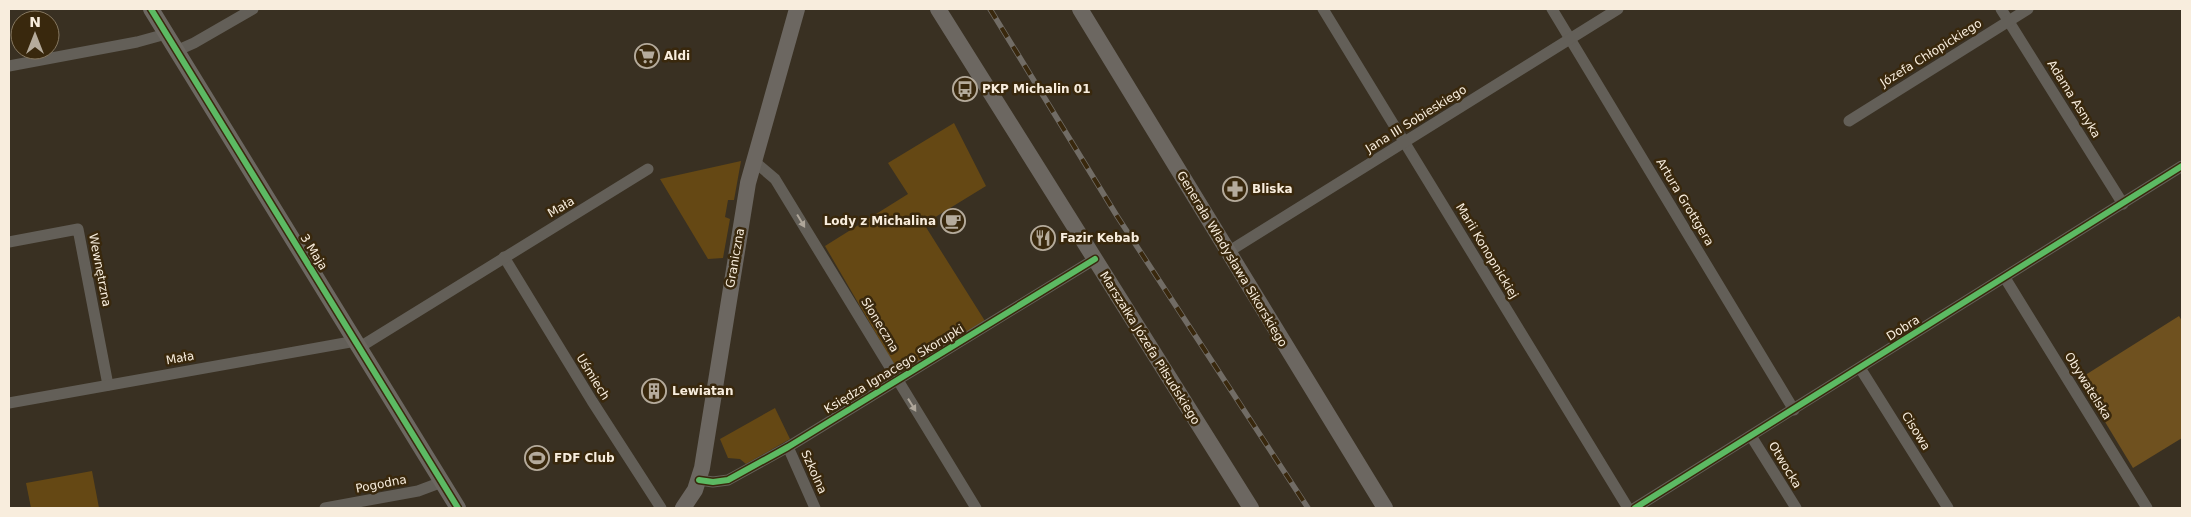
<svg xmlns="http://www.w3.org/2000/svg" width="2191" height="517" font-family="'DejaVu Sans',sans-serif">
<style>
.green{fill:#654814}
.forest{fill:#6f511f}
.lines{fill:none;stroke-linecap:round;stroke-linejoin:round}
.street{stroke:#635f58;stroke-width:11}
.secondary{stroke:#6c6761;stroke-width:16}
.rail-casing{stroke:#716c65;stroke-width:5.5}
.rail{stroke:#39280d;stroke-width:4;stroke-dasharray:11;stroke-linecap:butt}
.cycleway-casing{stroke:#39280d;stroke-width:9}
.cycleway{stroke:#5cba63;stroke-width:6}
.oneway{fill:#aea69a}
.labels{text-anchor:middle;stroke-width:5;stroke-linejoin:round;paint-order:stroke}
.street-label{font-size:12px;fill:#f8eddd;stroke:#39280d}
.poi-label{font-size:12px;font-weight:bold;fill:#f8eddd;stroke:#39280d;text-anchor:start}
</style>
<rect width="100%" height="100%" fill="#393022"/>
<!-- green -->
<g class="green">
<path d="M954 123 986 186 924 224 985 321 899 373 825 246 908 194 888 163Z"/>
<path d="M741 161 734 200H728L725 217 730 219 723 258 708 259 660 179Z"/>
<path d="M775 408 790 439 746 464 740 459 728 458 720 439Z"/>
<path d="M92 471 99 508H31L26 483Z"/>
</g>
<!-- forest -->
<path class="forest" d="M2179 316 2182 321V438L2133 468 2079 379Z"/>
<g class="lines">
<!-- street -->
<g class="street">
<path d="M1323 9 1628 508"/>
<path d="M1552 9 1794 410"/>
<path d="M2001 9 2123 204"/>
<path d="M176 51 194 43 253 9"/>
<path d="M9 66 137 42 166 34"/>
<path d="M1849 121 2028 9"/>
<path d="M755 162 775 179 976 508"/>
<path d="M9 242 78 229 108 385"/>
<path d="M1228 252 1618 9"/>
<path d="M504 257 592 401 661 508"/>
<path d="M2005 278 2147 508"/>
<path d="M360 347 648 169"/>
<path d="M1860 368 1948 508"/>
<path d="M9 403 356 341"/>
<path d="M1751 436 1796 508"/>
<path d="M788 447 815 508"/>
<path d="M699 480 713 482 728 480 788 447 1095 259"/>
<path d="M325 508 418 491 442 482"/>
<path d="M1635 508 2182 166"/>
</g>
<!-- secondary -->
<g class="secondary">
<path d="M151 9 458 508"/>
<path d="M938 9 1251 508"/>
<path d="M1080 9 1385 508"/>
<path d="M683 508 695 490 702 468 748 183 797 9"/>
</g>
<defs>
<path id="rail" d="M990 9 1117 216 1308 508"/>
</defs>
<!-- rail casing -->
<use href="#rail" class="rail-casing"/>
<!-- rail -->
<use href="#rail" class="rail"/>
<defs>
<g id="cycleway">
<path d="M151 9 458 508"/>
<path d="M699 480 713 482 728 480 788 447 1095 259"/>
<path d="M1635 508 2182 166"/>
</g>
</defs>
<!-- cycleway casing -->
<use href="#cycleway" class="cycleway-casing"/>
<!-- cycleway -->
<use href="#cycleway" class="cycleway"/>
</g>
<!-- one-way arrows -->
<defs><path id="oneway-solid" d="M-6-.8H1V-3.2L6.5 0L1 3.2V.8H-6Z" transform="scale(1.25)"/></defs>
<g class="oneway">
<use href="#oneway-solid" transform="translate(801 221) rotate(59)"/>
<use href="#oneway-solid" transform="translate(912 405) rotate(58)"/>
</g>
<!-- icons -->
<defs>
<symbol id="supermarket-ring" viewBox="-11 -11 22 22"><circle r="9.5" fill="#39280d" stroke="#b5ab9c" stroke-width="1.5"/><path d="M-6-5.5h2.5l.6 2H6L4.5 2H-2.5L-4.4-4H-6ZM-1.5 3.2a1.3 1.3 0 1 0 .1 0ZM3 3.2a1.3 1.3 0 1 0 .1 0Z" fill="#b5ab9c"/></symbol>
<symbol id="bus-ring" viewBox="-11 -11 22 22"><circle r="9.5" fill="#39280d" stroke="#b5ab9c" stroke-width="1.5"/><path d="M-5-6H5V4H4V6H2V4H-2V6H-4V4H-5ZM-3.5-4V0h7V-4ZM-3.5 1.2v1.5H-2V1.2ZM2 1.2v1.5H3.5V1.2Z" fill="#b5ab9c"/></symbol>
<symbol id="pharmacy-ring" viewBox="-11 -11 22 22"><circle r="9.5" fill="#39280d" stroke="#b5ab9c" stroke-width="1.5"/><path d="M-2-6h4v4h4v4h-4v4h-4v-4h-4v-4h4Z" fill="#b5ab9c"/></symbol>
<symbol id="cafe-ring" viewBox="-11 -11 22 22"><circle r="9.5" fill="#39280d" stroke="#b5ab9c" stroke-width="1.5"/><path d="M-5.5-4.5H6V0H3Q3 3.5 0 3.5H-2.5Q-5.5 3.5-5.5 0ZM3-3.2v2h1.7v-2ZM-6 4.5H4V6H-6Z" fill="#b5ab9c"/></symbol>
<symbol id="restaurant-ring" viewBox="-11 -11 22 22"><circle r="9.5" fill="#39280d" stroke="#b5ab9c" stroke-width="1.5"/><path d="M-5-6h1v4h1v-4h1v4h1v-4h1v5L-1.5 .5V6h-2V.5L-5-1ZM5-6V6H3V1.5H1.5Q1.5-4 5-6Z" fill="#b5ab9c"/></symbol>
<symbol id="building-ring" viewBox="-11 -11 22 22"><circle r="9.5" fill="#39280d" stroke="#b5ab9c" stroke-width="1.5"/><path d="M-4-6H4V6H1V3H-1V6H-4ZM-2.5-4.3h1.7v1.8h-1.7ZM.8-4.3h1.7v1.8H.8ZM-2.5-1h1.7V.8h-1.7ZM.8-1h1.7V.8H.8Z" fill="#b5ab9c"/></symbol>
<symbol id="stadium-ring" viewBox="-11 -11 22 22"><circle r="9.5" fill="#39280d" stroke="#b5ab9c" stroke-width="1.5"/><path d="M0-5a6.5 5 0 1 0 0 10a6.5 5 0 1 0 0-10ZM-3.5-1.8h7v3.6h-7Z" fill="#b5ab9c"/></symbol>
</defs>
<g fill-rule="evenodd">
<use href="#supermarket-ring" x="633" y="42" width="28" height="28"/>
<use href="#bus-ring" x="951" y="75" width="28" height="28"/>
<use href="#pharmacy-ring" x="1221" y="175" width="28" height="28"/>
<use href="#cafe-ring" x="939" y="207" width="28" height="28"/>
<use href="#restaurant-ring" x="1029" y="224" width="28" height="28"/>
<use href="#building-ring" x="640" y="377" width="28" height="28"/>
<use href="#stadium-ring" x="523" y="444" width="28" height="28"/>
</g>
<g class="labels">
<!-- street labels -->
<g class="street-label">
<text transform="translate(1931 53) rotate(-32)" y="4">Józefa Chłopickiego</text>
<text transform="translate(2074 99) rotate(58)" y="4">Adama Asnyka</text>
<text transform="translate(1416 119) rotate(-32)" y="4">Jana III Sobieskiego</text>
<text transform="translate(1685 202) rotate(59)" y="4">Artura Grottgera</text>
<text transform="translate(561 207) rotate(-31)" y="4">Mała</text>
<text transform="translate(1487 251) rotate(59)" y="4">Marii Konopnickiej</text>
<text transform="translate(314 252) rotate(58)" y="4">3 Maja</text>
<text transform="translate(735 258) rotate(-80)" y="4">Graniczna</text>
<text transform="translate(1232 259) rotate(59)" y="4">Generała Władysława Sikorskiego</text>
<text transform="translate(100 270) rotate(79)" y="4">Wewnętrzna</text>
<text transform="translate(880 325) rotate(59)" y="4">Słoneczna</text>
<text transform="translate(1903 328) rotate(-32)" y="4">Dobra</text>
<text transform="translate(1150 348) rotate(58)" y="4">Marszałka Józefa Piłsudskiego</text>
<text transform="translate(180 358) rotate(-10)" y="4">Mała</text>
<text transform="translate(894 369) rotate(-31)" y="4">Księdza Ignacego Skorupki</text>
<text transform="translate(593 377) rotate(58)" y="4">Uśmiech</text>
<text transform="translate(2088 386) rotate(58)" y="4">Obywatelska</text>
<text transform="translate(1916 431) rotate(58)" y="4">Cisowa</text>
<text transform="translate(1785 465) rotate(59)" y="4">Otwocka</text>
<text transform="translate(814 472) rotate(66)" y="4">Szkolna</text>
<text transform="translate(381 484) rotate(-11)" y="4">Pogodna</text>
</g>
<!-- poi labels -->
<g class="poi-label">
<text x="664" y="60">Aldi</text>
<text x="982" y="93">PKP Michalin 01</text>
<text x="1252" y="193">Bliska</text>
<text x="936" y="225" text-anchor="end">Lody z Michalina</text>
<text x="1060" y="242">Fazir Kebab</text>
<text x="672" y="395">Lewiatan</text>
<text x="554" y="462">FDF Club</text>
</g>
</g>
<!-- border -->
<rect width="2191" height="517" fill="none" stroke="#f8eddd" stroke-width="20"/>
<!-- north arrow -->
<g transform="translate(35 35)"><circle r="24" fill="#39280d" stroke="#857760"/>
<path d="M0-4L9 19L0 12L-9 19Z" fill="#b5ab9c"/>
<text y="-8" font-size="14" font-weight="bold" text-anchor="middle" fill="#f8eddd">N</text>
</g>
</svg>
